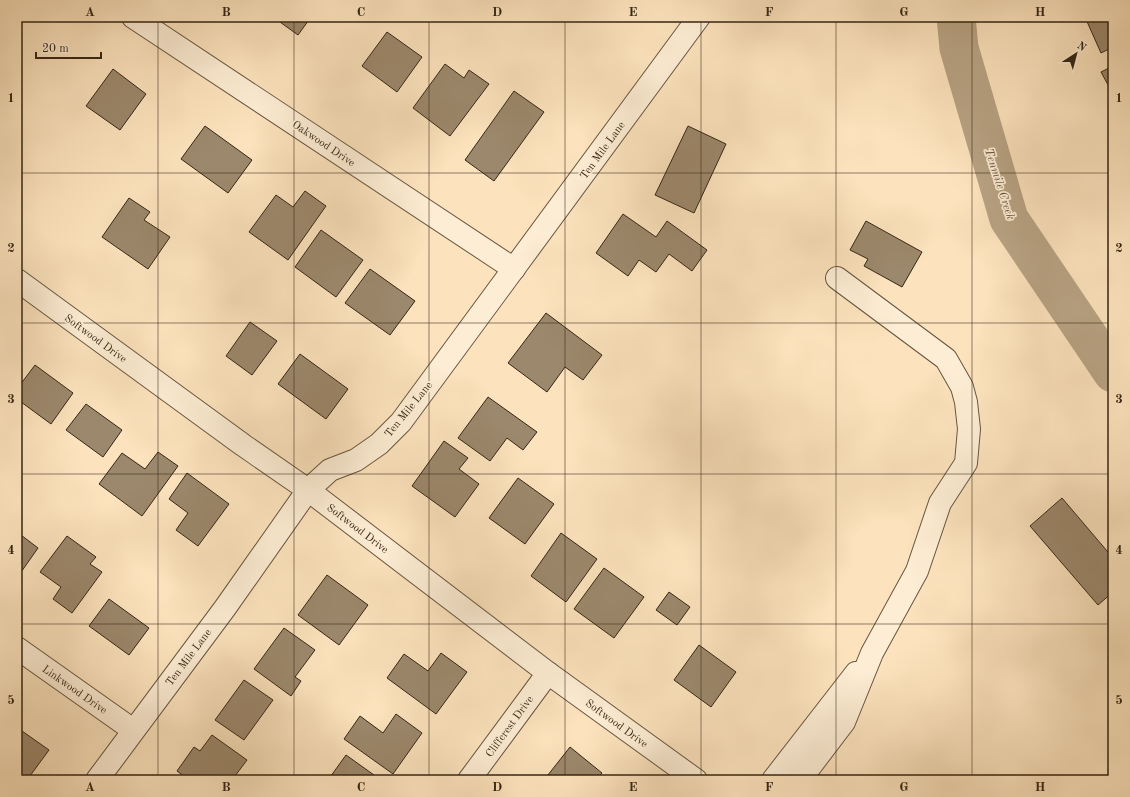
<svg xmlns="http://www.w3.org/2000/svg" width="1130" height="797" font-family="'Old Standard TT',serif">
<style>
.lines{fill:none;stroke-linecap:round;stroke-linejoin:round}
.river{stroke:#b8a384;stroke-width:39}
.building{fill:#9c886c;stroke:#352615}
.minor-casing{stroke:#67553f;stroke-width:24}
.minor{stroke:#fdedd4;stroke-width:22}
.grid{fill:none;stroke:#352615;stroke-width:1;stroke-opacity:0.55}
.labels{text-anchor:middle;stroke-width:3.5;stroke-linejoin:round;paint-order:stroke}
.street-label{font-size:11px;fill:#352615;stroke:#fdedd4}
.water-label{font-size:12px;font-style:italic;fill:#63523c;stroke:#fdedd4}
.neatline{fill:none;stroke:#352615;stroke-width:1.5}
.grid-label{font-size:13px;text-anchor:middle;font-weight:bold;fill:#352615}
</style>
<rect width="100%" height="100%" fill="#fce3bd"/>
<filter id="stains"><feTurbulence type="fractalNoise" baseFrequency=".005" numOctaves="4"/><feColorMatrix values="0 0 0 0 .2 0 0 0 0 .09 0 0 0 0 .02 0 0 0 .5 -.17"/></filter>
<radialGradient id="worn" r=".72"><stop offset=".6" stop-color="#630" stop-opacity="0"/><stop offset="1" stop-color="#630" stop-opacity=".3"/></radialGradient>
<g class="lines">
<!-- river -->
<path class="river" d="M956 17 959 48 1009 219 1113 373"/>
</g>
<!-- building -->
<g class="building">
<path d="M273 17H311L298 35Z"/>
<path d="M1085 17H1113V47L1101 53Z"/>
<path d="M387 32 422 57 397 92 362 66Z"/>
<path d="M445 64 464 78 469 70 489 84 450 136 413 108Z"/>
<path d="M1113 66V94L1101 72Z"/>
<path d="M113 69 146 94 120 130 86 106Z"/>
<path d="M514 91 544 112 494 181 465 160Z"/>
<path d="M205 126 252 160 228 193 181 159Z"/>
<path d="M688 126 726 144 694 213 655 195Z"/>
<path d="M305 191 326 206 288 260 249 232 276 195 293 207Z"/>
<path d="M129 198 150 212 144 220 170 237 148 269 102 237Z"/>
<path d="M623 214 656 237 667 221 707 250 692 271 669 254 656 272 639 260 628 276 596 253Z"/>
<path d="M866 221 922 252 902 287 864 266 868 259 850 250Z"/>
<path d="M321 230 363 260 336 297 295 267Z"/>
<path d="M370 269 415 301 390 335 345 303Z"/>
<path d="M546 313 602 355 583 380 565 367 547 392 508 363Z"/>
<path d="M250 322 277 341 252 375 226 356Z"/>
<path d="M300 354 348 389 326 419 278 384Z"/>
<path d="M17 355 21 358 17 364Z"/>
<path d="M35 365 73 393 51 424 17 399V389Z"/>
<path d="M488 397 537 432 523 450 507 438 490 461 458 438Z"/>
<path d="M86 404 122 430 103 457 66 430Z"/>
<path d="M444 441 468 458 459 469 479 484 455 517 412 486Z"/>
<path d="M158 452 178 466 142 516 99 484 122 453 145 469Z"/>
<path d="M187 473 229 504 198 546 176 530 188 513 169 499Z"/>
<path d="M518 478 554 504 525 544 489 518Z"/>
<path d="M1062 498 1113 558V592L1098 605 1030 526Z"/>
<path d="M17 532 38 548 19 575 17 574Z"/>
<path d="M561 533 597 559 566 602 531 576Z"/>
<path d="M67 536 96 557 90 564 102 572 72 613 53 599 61 587 40 572Z"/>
<path d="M604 568 644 597 614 638 574 609Z"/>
<path d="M327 575 368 605 339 645 298 615Z"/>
<path d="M669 592 690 607 677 625 656 610Z"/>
<path d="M109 599 149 628 129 655 89 626Z"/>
<path d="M284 628 315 650 295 677 301 681 291 696 254 669Z"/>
<path d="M699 645 736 672 711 707 674 680Z"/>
<path d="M441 653 467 672 436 714 387 678 404 654 428 671Z"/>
<path d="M244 680 273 700 244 740 215 720Z"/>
<path d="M396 714 422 733 393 774 344 739 360 716 383 733Z"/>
<path d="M22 731 49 750 27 780 17 772V737Z"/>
<path d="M212 735 247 760 232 780H189L177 771 194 747 200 751Z"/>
<path d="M570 747 602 773 596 780H544Z"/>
<path d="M346 755 374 775 371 780H328Z"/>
</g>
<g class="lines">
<defs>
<g id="minor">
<path d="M133 17 514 269"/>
<path d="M17 280 243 445 308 490 548 673 696 780"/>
<path d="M17 648 133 730"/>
<path d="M97 780 225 608 308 490 330 470 356 460 379 444 401 422 699 17"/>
<path d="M469 780 548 673"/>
<path d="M773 780 856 673"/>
<path d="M800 780 844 722 872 653 917 571 940 503 966 463 969 429 966 402 962 387 946 359 837 278"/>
</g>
</defs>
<!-- minor casing -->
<use href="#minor" class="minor-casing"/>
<!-- minor -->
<use href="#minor" class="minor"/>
</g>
<!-- grid -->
<path class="grid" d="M158 17V780M294 17V780M429 17V780M565 17V780M701 17V780M836 17V780M972 17V780M17 173H1113M17 323H1113M17 474H1113M17 624H1113"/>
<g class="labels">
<!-- street labels -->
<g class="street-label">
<text transform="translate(324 143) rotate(34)" y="4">Oakwood Drive</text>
<text transform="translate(602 150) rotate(-54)" y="4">Ten Mile Lane</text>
<text transform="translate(96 338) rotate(36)" y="4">Softwood Drive</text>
<text transform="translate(408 409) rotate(-51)" y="4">Ten Mile Lane</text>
<text transform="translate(358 528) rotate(37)" y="4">Softwood Drive</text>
<text transform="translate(188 657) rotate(-53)" y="4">Ten Mile Lane</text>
<text transform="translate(75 689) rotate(35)" y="4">Linkwood Drive</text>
<text transform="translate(617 723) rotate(36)" y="4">Softwood Drive</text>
<text transform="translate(509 726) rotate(-54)" y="4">Cliffcrest Drive</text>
</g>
<!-- water labels -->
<g class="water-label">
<text transform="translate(1000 184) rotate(72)" y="4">Tenmile Creek</text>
</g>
</g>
<!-- margin -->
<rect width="1130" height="797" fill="none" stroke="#fce3bd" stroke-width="44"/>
<!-- north arrow -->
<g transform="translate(1076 54) rotate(36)" stroke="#fdedd4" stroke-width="3" paint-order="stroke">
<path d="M0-3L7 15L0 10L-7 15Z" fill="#352615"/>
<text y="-6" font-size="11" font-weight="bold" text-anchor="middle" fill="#352615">N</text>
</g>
<!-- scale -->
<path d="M36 52v6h65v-6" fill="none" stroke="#352615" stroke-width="2"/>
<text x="42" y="52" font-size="12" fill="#352615" stroke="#fdedd4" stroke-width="3" paint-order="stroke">20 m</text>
<rect x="22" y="22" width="1086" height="753" class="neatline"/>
<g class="grid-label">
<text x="90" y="16">A</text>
<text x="226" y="16">B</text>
<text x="361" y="16">C</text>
<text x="497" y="16">D</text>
<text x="633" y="16">E</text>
<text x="769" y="16">F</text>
<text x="904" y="16">G</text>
<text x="1040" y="16">H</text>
<text x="11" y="102">1</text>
<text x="1119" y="102">1</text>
<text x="11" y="252">2</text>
<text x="1119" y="252">2</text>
<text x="11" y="403">3</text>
<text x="1119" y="403">3</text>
<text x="11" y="554">4</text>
<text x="1119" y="554">4</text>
<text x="11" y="704">5</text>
<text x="1119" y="704">5</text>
<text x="90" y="791">A</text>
<text x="226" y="791">B</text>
<text x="361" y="791">C</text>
<text x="497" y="791">D</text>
<text x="633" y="791">E</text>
<text x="769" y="791">F</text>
<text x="904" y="791">G</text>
<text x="1040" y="791">H</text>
</g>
<rect width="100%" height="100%" filter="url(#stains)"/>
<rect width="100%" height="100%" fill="url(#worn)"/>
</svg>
